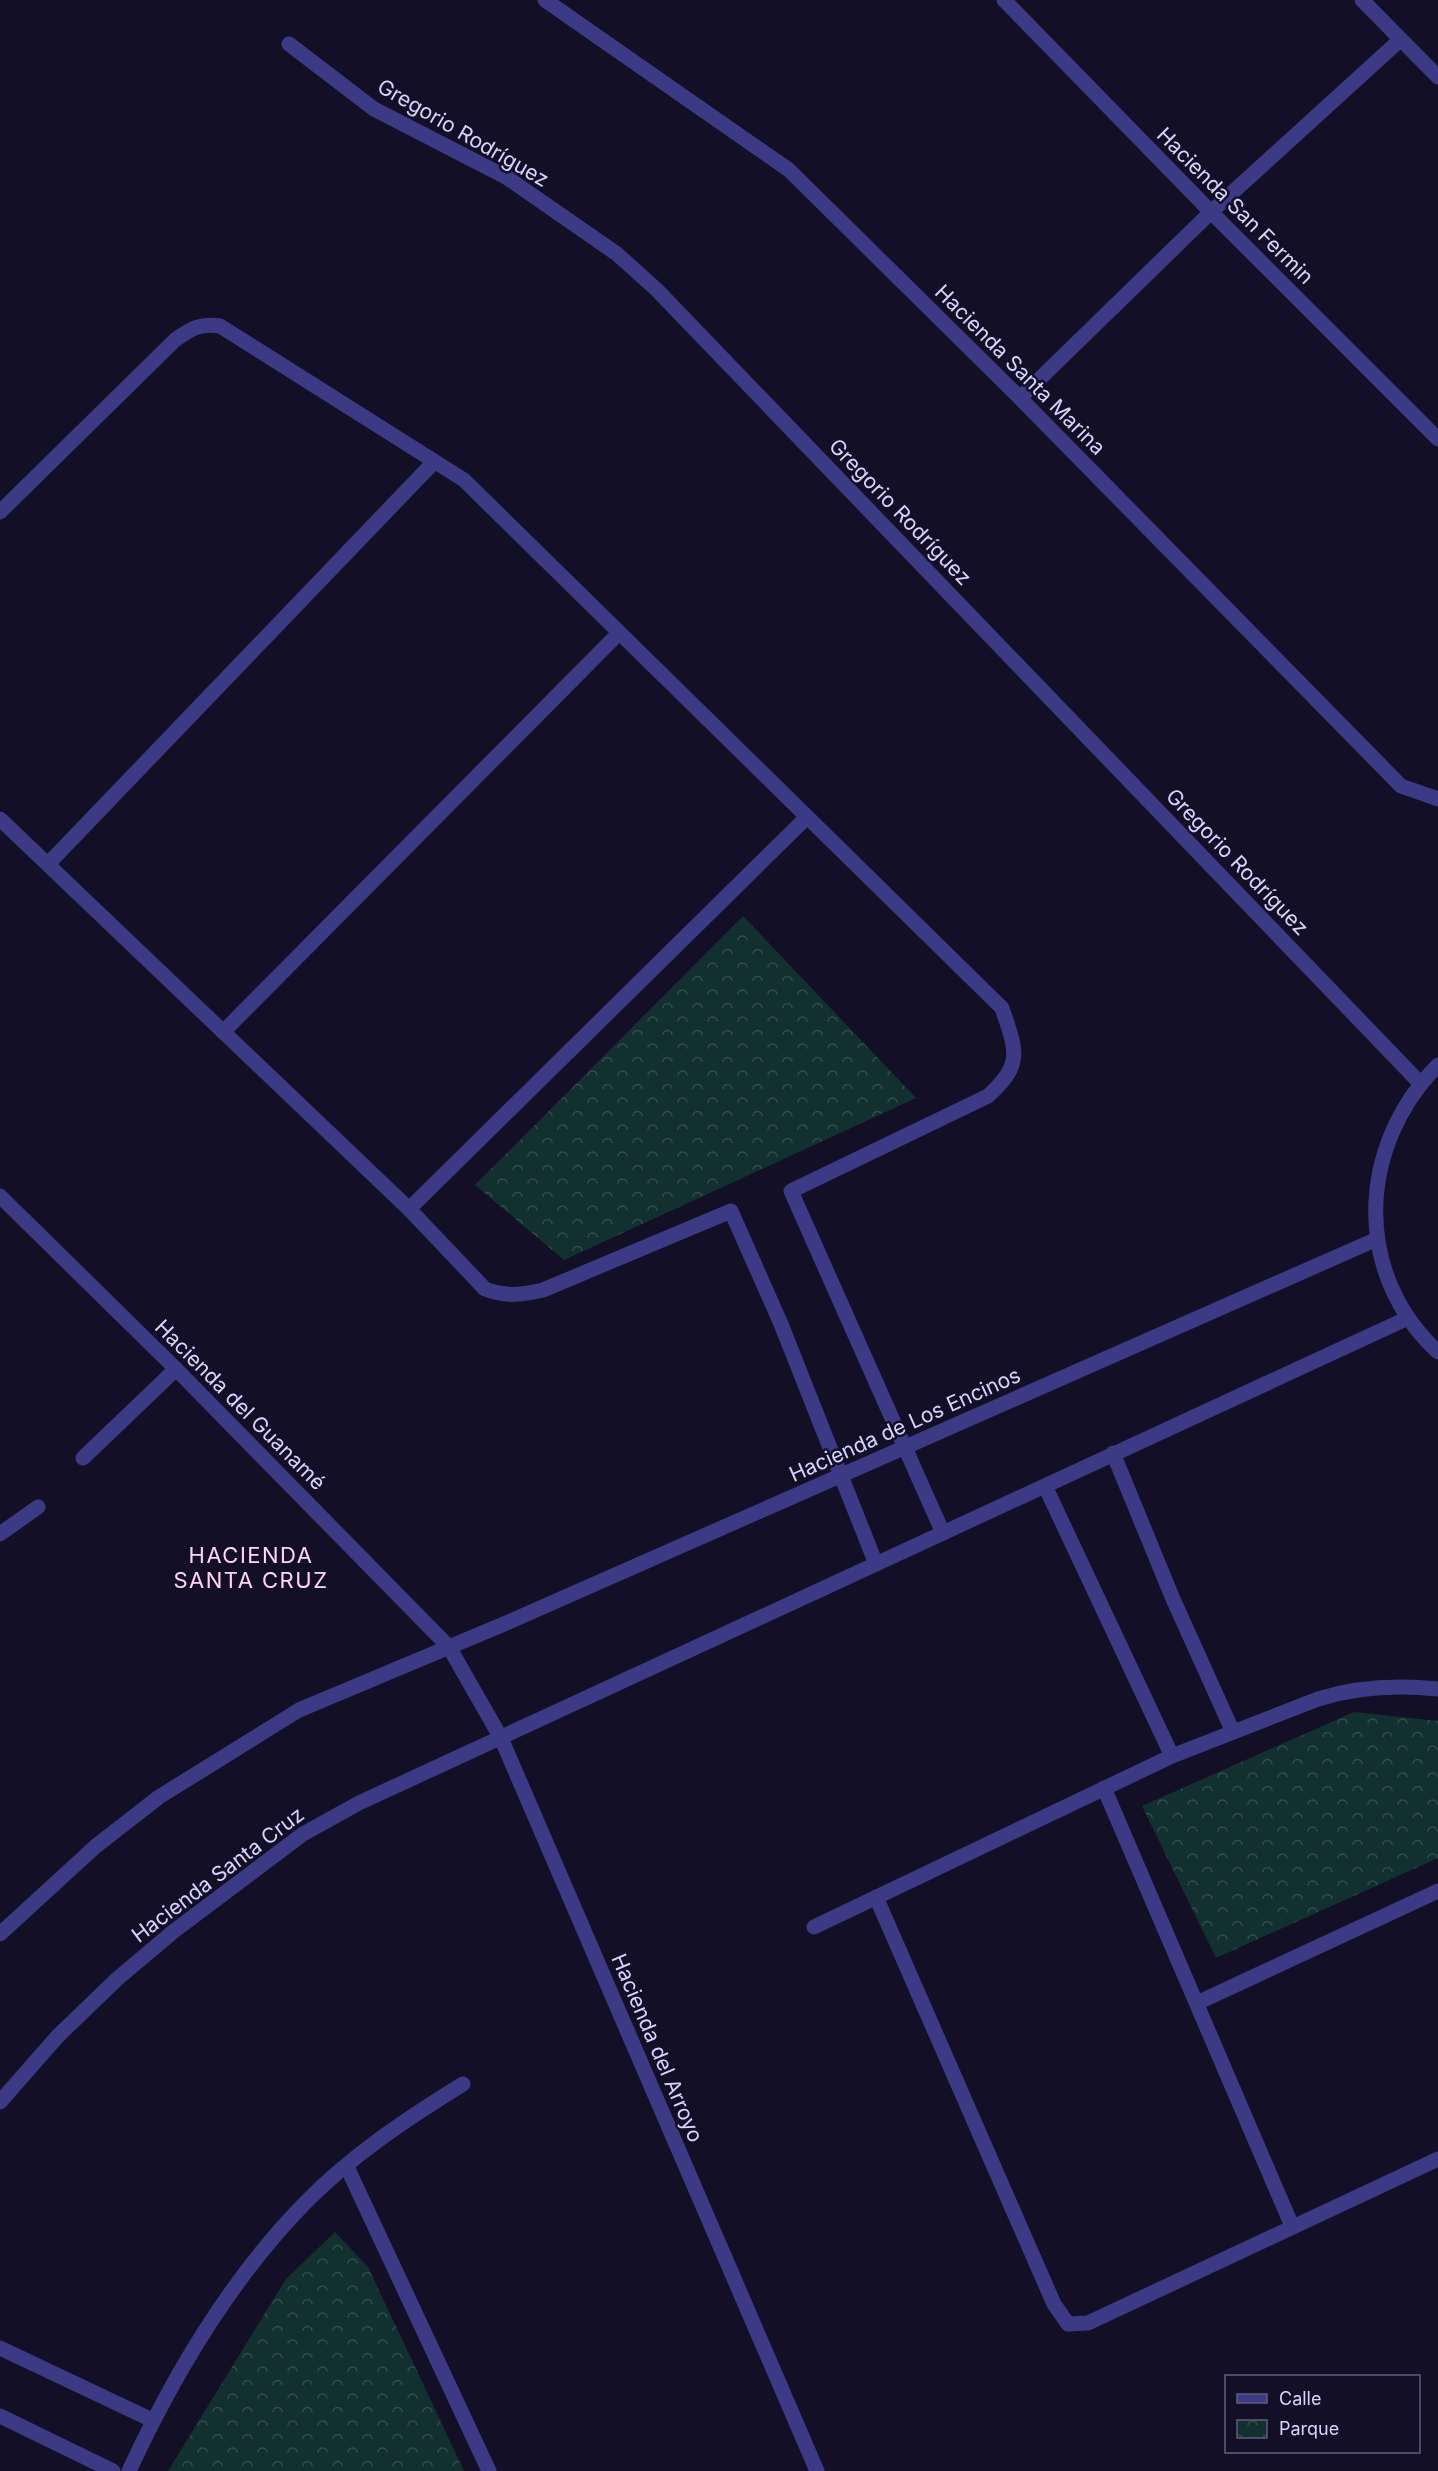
<svg xmlns="http://www.w3.org/2000/svg" width="1438" height="2471" font-family="Inter,sans-serif">
<style>
.park{fill:url(#park-crowns)}
.lines{fill:none;stroke-linecap:round;stroke-linejoin:round}
.street{stroke:#3d3a85;stroke-width:15}
.labels{text-anchor:middle;stroke-width:5;stroke-linejoin:round;paint-order:stroke}
.street-label{font-size:21px;fill:#d9d4ff;stroke:#130f26}
.neighbourhood-label{font-size:22px;letter-spacing:1.5px;fill:#ffd6f0;stroke:#130f26}
</style>
<defs>
<pattern id="park-crowns" width="20" height="18" patternUnits="userSpaceOnUse" patternTransform="scale(1.5)"><rect width="20" height="18" fill="#12302f"/><path d="M2 6a3 3 0 1 1 6 0M12 15a3 3 0 1 1 6 0" fill="none" stroke="#344d4e"/></pattern>
</defs>
<rect width="100%" height="100%" fill="#130f26"/>
<!-- park -->
<g class="park">
<path d="M743 916 916 1098 564 1260 475 1185Z"/>
<path d="M1354 1712 1438 1721V1858L1216 1958 1142 1806Z"/>
<path d="M335 2232 368 2267 464 2471H168L286 2279Z"/>
</g>
<g class="lines">
<!-- street -->
<g class="street">
<path d="M545 0 789 170 1020 398 1401 786 1438 799"/>
<path d="M1004 0 1211 212 1438 439"/>
<path d="M1362 0 1438 77"/>
<path d="M289 44 374 109 506 177 617 254 657 290 1420 1083"/>
<path d="M1020 398 1211 212 1400 40"/>
<path d="M0 512 175 340C192 328 200 323 220 326L464 480 1002 1008C1016 1050 1024 1064 988 1096L791 1191 943 1533"/>
<path d="M0 819 409 1209 485 1289C506 1297 522 1295 543 1290L731 1211 781 1324 876 1564"/>
<path d="M48 864 434 462"/>
<path d="M223 1032 619 633"/>
<path d="M1438 1065C1358 1145 1352 1273 1438 1352"/>
<path d="M0 1196 176 1369 449 1647 501 1738 817 2471"/>
<path d="M409 1209 807 817"/>
<path d="M1113 1453 1173 1599 1233 1732"/>
<path d="M83 1458 176 1369"/>
<path d="M1045 1486 1172 1756"/>
<path d="M0 1534 38 1507"/>
<path d="M1104 1788 1292 2226"/>
<path d="M876 1897 1054 2304 1068 2324 1088 2323 1438 2159"/>
<path d="M814 1927 1172 1756 1318 1699C1356 1687 1399 1685 1438 1689"/>
<path d="M0 1934 96 1846 159 1797 299 1710 504 1624 1377 1239"/>
<path d="M1197 2003 1438 1891"/>
<path d="M0 2102 57 2037 117 1979 174 1931 303 1834 359 1803 1408 1318"/>
<path d="M347 2167 489 2471"/>
<path d="M0 2348 152 2420"/>
<path d="M0 2416 113 2471"/>
<path d="M129 2471C174 2374 230 2279 306 2202 352 2155 408 2118 463 2084"/>
</g>
</g>
<g class="labels">
<!-- street labels -->
<g class="street-label">
<text transform="translate(463 133) rotate(30)" y="7">Gregorio Rodríguez</text>
<text transform="translate(1235 206) rotate(45)" y="7">Hacienda San Fermin</text>
<text transform="translate(1020 370) rotate(45)" y="7">Hacienda Santa Marina</text>
<text transform="translate(900 512) rotate(46)" y="7">Gregorio Rodríguez</text>
<text transform="translate(1237 862) rotate(46)" y="7">Gregorio Rodríguez</text>
<text transform="translate(240 1405) rotate(45)" y="7">Hacienda del Guanamé</text>
<text transform="translate(905 1425) rotate(-24)" y="7">Hacienda de Los Encinos</text>
<text transform="translate(218 1875) rotate(-37)" y="7">Hacienda Santa Cruz</text>
<text transform="translate(657 2048) rotate(67)" y="7">Hacienda del Arroyo</text>
</g>
<!-- neighbourhood labels -->
<g class="neighbourhood-label">
<text x="251" y="1563">HACIENDA<tspan x="251" dy="25">SANTA CRUZ</tspan></text>
</g>
</g>
<!-- legend -->
<rect x="1225" y="2375" width="195" height="78" fill="#130f26" stroke="#625e7d" stroke-width="1.5"/>
<rect x="1237" y="2394" width="30" height="9" fill="#3d3a85" stroke="#625e7d" stroke-width="1.5"/>
<text x="1279" y="2405" font-size="18" fill="#d9d4ff">Calle</text>
<rect x="1237" y="2420" width="30" height="18" fill="url(#park-crowns)" stroke="#625e7d" stroke-width="1.5"/>
<text x="1279" y="2435" font-size="18" fill="#d9d4ff">Parque</text>
</svg>
